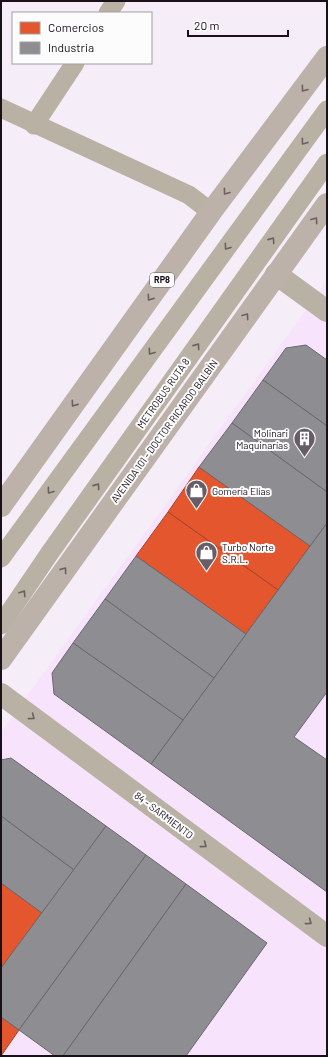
<svg xmlns="http://www.w3.org/2000/svg" width="328" height="1057" font-family="Barlow,sans-serif">
<style>
.built{fill:#f7e3fb}
.shops{fill:#e4572e;stroke:#a74228}
.industry{fill:#8d8d92;stroke:#6a686e}
.lines{fill:none;stroke-linecap:round;stroke-linejoin:round}
.service{stroke:#bab1a5;stroke-width:19}
.minor{stroke:#bab1a5;stroke-width:22}
.primary{stroke:#bdb2aa;stroke-width:22}
.oneway{stroke:#6b6162}
.oneway2{stroke:#6a6060}
.labels{text-anchor:middle;stroke-width:4;stroke-linejoin:round;paint-order:stroke}
.shield{fill:#fcfcfc;stroke:#5d575e;stroke-width:1}
.shield-label{font-size:9px;font-weight:bold;fill:#19101a}
.street-label{font-size:10px;fill:#19101a;stroke:#fcfcfc}
.poi-label{font-size:10px;fill:#19101a;stroke:#fcfcfc;text-anchor:start}
</style>
<rect width="100%" height="100%" fill="#f5edf7"/>
<!-- built -->
<path class="built" d="M327 281V1056H1V732Z"/>
<!-- shops -->
<g class="shops">
<path d="M199 467 310 546 278 590 168 512Z"/>
<path d="M168 512 278 590 246 634 136 556Z"/>
<path d="M1 883 42 913 1 968Z"/>
<path d="M1 1017 19 1030 1 1056Z"/>
</g>
<!-- industry -->
<g class="industry">
<path d="M306 345 327 360V426L263 380 286 348Z"/>
<path d="M263 380 327 426V492L232 423Z"/>
<path d="M232 423 327 492V523L310 546 199 467Z"/>
<path d="M327 523V692L294 737 327 760V892L151 764Z"/>
<path d="M136 556 246 634 214 678 105 599Z"/>
<path d="M105 599 214 678 183 720 73 643Z"/>
<path d="M73 643 183 720 151 764 54 694 52 673Z"/>
<path d="M11 758 106 826 74 870 1 816V760Z"/>
<path d="M1 816 74 870 42 913 1 883Z"/>
<path d="M106 826 146 855 19 1030 1 1017V968Z"/>
<path d="M146 855 186 884 63 1056H55L19 1030Z"/>
<path d="M186 884 267 943 186 1056H63Z"/>
</g>
<g class="lines">
<!-- service -->
<g class="service">
<path d="M108 13 116 1"/>
<path d="M1 108 189 195 211 212"/>
<path d="M34 125 75 63"/>
<path d="M1 558 327 110"/>
<path d="M1 625 49 554 327 163"/>
</g>
<!-- minor -->
<g class="minor">
<path d="M276 274 327 311"/>
<path d="M1 694 327 936"/>
</g>
<!-- primary -->
<g class="primary">
<path d="M1 506 211 212 327 57"/>
<path d="M1 659 327 204"/>
</g>
</g>
<!-- one-way arrows -->
<defs><path id="oneway-chevron" d="M-2-3.5L2.5 0L-2 3.5" fill="none" stroke-width="1.6" stroke-linecap="round" stroke-linejoin="round"/></defs>
<g class="oneway">
<use href="#oneway-chevron" transform="translate(304 89) rotate(127)"/>
<use href="#oneway-chevron" transform="translate(226 192) rotate(127)"/>
<use href="#oneway-chevron" transform="translate(315 220) rotate(-54)"/>
<use href="#oneway-chevron" transform="translate(150 298) rotate(125)"/>
<use href="#oneway-chevron" transform="translate(246 316) rotate(-54)"/>
<use href="#oneway-chevron" transform="translate(74 404) rotate(125)"/>
<use href="#oneway-chevron" transform="translate(64 570) rotate(-54)"/>
</g>
<g class="oneway2">
<use href="#oneway-chevron" transform="translate(304 142) rotate(126)"/>
<use href="#oneway-chevron" transform="translate(272 240) rotate(-55)"/>
<use href="#oneway-chevron" transform="translate(227 247) rotate(126)"/>
<use href="#oneway-chevron" transform="translate(197 346) rotate(-55)"/>
<use href="#oneway-chevron" transform="translate(151 352) rotate(126)"/>
<use href="#oneway-chevron" transform="translate(97 486) rotate(-55)"/>
<use href="#oneway-chevron" transform="translate(50 491) rotate(126)"/>
<use href="#oneway-chevron" transform="translate(23 593) rotate(-56)"/>
<use href="#oneway-chevron" transform="translate(32 717) rotate(37)"/>
<use href="#oneway-chevron" transform="translate(204 845) rotate(37)"/>
<use href="#oneway-chevron" transform="translate(309 922) rotate(37)"/>
</g>
<!-- icons -->
<defs>
<symbol id="building-pin" viewBox="-11 -11 22 30"><path d="M0 17L-7.5 6A9.5 9.5 0 1 1 7.5 6Z" fill="#665d67" stroke="#fcfcfc"/><path d="M-4-6H4V6H1V3H-1V6H-4ZM-2.5-4.3h1.7v1.8h-1.7ZM.8-4.3h1.7v1.8H.8ZM-2.5-1h1.7V.8h-1.7ZM.8-1h1.7V.8H.8Z" fill="#fff"/></symbol>
<symbol id="shop-pin" viewBox="-11 -11 22 30"><path d="M0 17L-7.5 6A9.5 9.5 0 1 1 7.5 6Z" fill="#665d67" stroke="#fcfcfc"/><path d="M-5-2.5h2.3a2.7 3.5 0 0 1 5.4 0H5L5.5 6h-11ZM-1.5-2.5h3a1.5 2.3 0 0 0-3 0Z" fill="#fff"/></symbol>
</defs>
<g fill-rule="evenodd">
<use href="#building-pin" x="292" y="426" width="25" height="34"/>
<use href="#shop-pin" x="184" y="478" width="25" height="34"/>
<use href="#shop-pin" x="194" y="540" width="25" height="34"/>
</g>
<g class="labels">
<!-- shield labels -->
<rect class="shield" x="150" y="273" width="24" height="14" rx="3"/>
<g class="shield-label">
<text x="162" y="283">RP8</text>
</g>
<!-- street labels -->
<g class="street-label">
<text transform="translate(163 393) rotate(-55)" y="4">METROBUS RUTA 8</text>
<text transform="translate(164 431) rotate(-54)" y="4">AVENIDA 101 - DOCTOR RICARDO BALBÍN</text>
<text transform="translate(164 815) rotate(37)" y="4">84 - SARMIENTO</text>
</g>
<!-- poi labels -->
<g class="poi-label">
<text x="288" y="437" text-anchor="end">Molinari<tspan x="288" dy="12">Maquinarías</tspan></text>
<text x="212" y="495">Gomería Elías</text>
<text x="222" y="551">Turbo Norte<tspan x="222" dy="12">S.R.L.</tspan></text>
</g>
</g>
<!-- border -->
<rect width="328" height="1057" fill="none" stroke="#19101a" stroke-width="4"/>
<!-- legend -->
<rect x="12" y="12" width="140" height="52" fill="#fcfcfc" stroke="#a19ea2"/>
<rect x="20" y="22" width="20" height="12" fill="#e4572e" stroke="#a19ea2"/>
<text x="48" y="32" font-size="12" fill="#19101a">Comercios</text>
<rect x="20" y="42" width="20" height="12" fill="#8d8d92" stroke="#a19ea2"/>
<text x="48" y="52" font-size="12" fill="#19101a">Industria</text>
<!-- scale -->
<path d="M188 30v6h100v-6" fill="none" stroke="#19101a" stroke-width="2"/>
<text x="194" y="30" font-size="12" fill="#19101a" stroke="#fcfcfc" stroke-width="3" paint-order="stroke">20 m</text>
</svg>
